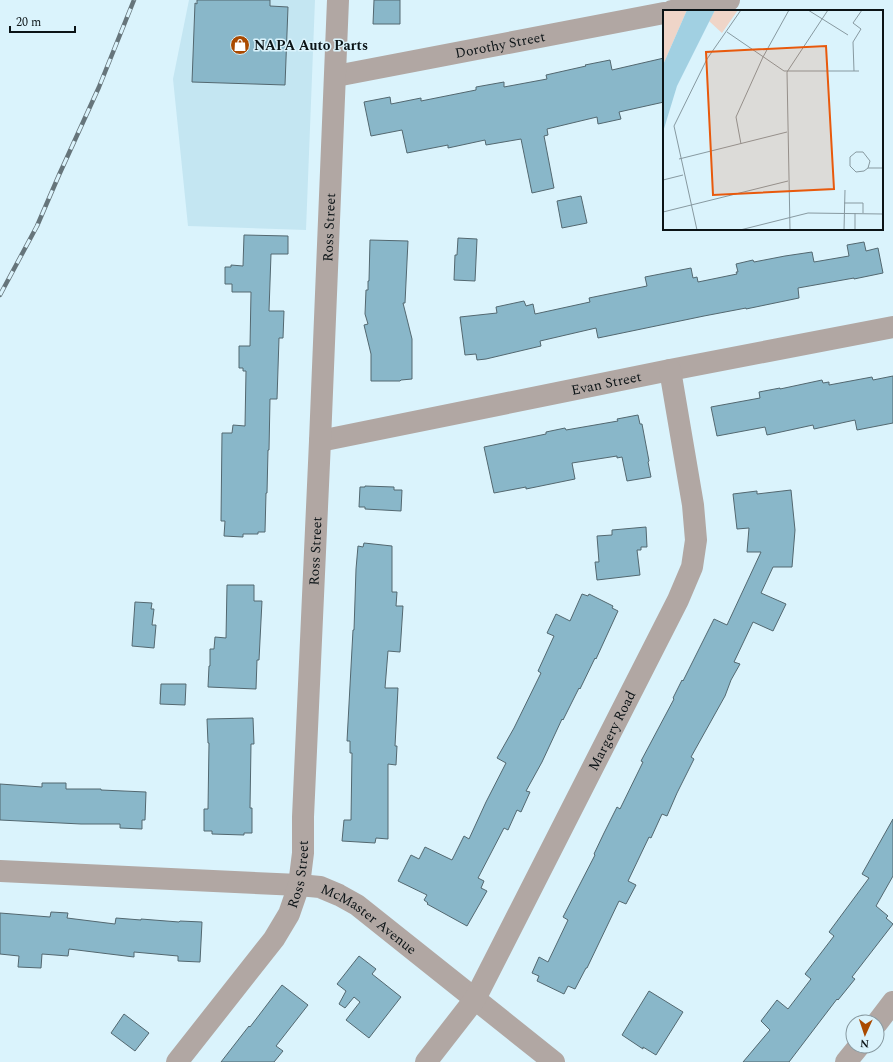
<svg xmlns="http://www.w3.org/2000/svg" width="893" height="1062" font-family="Spectral,serif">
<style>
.built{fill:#c4e6f2}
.building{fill:#89b7c9;stroke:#536870}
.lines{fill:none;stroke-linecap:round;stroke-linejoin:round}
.minor{stroke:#b1a7a3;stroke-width:22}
.rail-casing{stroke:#66757b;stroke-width:4.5}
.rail{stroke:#daf3fc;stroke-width:3;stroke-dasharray:9;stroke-linecap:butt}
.labels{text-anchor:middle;stroke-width:3;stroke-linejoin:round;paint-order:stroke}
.street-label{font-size:14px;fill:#0b1316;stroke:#daf3fc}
.poi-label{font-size:14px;font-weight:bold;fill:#0b1316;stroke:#daf3fc;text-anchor:start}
.inset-road{fill:none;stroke:#8799a0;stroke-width:1}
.view{fill:#e8590c;fill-opacity:0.15;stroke:#e8590c;stroke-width:2}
.inset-edge{fill:none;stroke:#0b1316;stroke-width:2}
</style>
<rect width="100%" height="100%" fill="#daf3fc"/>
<!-- built -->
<path class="built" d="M189 0H315L306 230 188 226 173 79Z"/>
<!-- building -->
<g class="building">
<path d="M197 0H270V6L288 7 285 85 192 82 195 3 197 4Z"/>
<path d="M374 0H400V24H373Z"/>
<path d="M664 58V102L619 112 621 119 598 124 597 117 547 129 548 135 544 136 554 188 532 193 521 139 486 145 485 140 448 148V145L407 153 402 130 371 136 364 102 390 97 391 104 421 98V101L476 90V87L504 82V87L547 79 546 75 586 66 585 65 610 60 612 70Z"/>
<path d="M581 196 587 223 562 228 557 201Z"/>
<path d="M244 235 288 236V254H271L269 311H284L283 338H279L277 399H270L269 450H268L267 493H266L265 532H258V534H243V537L224 536 225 521H221L222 433H232L233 425 245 426 246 371H243V368H239V346H250L251 292H232V284H225V267H231V265L243 266Z"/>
<path d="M458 238 477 239 475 281 454 280 455 255H457Z"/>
<path d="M370 240 408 241 405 303H403L412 339V379L401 380 400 381H371V354L364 325 368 324 365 314 366 290H368V281H369Z"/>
<path d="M864 242 866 251 878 248 883 273 854 279V278L798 288 799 298 746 309V308L704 316 598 338 596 328 540 341 541 346 486 359 477 360 476 354 465 355 460 317 497 313 496 307 524 301 526 306 533 304 535 314 590 302 589 298 647 286 645 277 691 268 693 278 697 277 698 282 737 274 736 272H738L736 264 753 260 754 262 785 256 812 252 814 262 849 256 847 245Z"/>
<path d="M893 376V423L857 430 855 420 814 429 813 425 767 435 765 427 717 436 711 407 760 398 759 392 780 388V389L822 380 823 383 829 382V385L872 377 873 380Z"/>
<path d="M638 415 640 424H642L649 461 648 462 651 477 627 481 622 457 617 458V456L572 463 575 479 526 489V487L494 493 484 447 546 434V432L565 428 566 430 618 421 617 419Z"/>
<path d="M365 486 394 487V490H402L401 511 365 509V507H359L360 487H365Z"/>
<path d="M791 490 795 530 792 567H773L761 593 786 604 773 631 753 622 734 662 740 664 731 680 725 696 691 757 694 759 677 793 667 816 662 814 651 838 649 837 628 881 636 885 626 904 619 901 587 968H586L575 989 568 986 564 994 537 981 539 976 532 973 539 957 548 962 568 920 563 917 595 855 594 854 604 833 617 807 620 809 643 762 641 761 674 699 673 698 682 680 683 681 714 619 727 625 761 552H747L749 528 737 529 733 494 757 491V494Z"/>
<path d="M646 527 647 547H641V550H637L640 575 597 580 595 562H599L597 536 612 535V530Z"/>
<path d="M364 543 392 546V592H397L396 606H403L400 652 388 651 385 688H398L395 746H397L396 765 388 764V839L376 838 375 843 342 841 344 820H351L352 753H350V741H347L353 630H354L356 569 358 546 363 547Z"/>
<path d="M227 585H254V601H262L259 660H257L256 689 208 687 209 666H210V649H214L215 637 226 638Z"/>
<path d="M582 594 588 596 589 594 613 606 612 608 618 611 596 659 595 658 580 689 579 688 563 720 562 719 542 762 526 791 530 792 521 812 517 810 508 830 504 828 478 878 484 881 481 888 487 891 467 926 427 904 428 903 424 900 427 895 398 881 411 855 419 859 425 847 452 860 464 836 469 839 486 802 506 763 497 758 514 728 541 673 538 671 554 636 547 633 556 614 570 621Z"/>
<path d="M135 602 152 603 151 609H154L152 625H156L154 648 132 646Z"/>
<path d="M161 684H186L185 705 160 704Z"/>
<path d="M253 718 254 744H251L250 808H252V833H244V835L212 834V831H204V809H208L209 743H208L207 719Z"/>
<path d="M42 783H66V789H101V790L146 792 145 820H142V829L120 828V824H81L0 820V784L42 787Z"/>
<path d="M893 819V876L876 906 888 916 886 918 893 924 852 977 855 979 838 1000 837 999 789 1062H743L770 1030 761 1021 777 1000 788 1009 811 979 805 974 834 936 829 932 869 878 862 874Z"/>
<path d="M51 912 68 913 67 918 115 924 116 918 141 920V919L179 922 180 921 202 922 200 962 178 961V956L134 952V957L69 949 68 956 42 954 41 968 18 967 19 956 0 954V913L50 917Z"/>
<path d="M359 956 376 969 372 974 401 997 369 1038 346 1020 360 1002 354 997 345 1008 339 1004 346 991 337 984Z"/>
<path d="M282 985 308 1005 276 1046 283 1051 274 1062H221L249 1026 250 1027Z"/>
<path d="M649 991 683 1012 656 1055 643 1047V1049L622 1035Z"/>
<path d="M124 1014 149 1033 135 1051 111 1033Z"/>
</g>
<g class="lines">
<!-- minor -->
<g class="minor">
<path d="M672 11 729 0"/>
<path id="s1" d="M336 76 664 13"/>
<path id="s2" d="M320 441 670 370 893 327"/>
<path id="s3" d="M0 871 299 885 320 887 339 895 357 905 554 1062"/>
<path d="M877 1023 893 1002"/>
<path id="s4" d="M177 1062 274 939 289 914 299 885 303 853V817L320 441 338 0"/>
<path id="s5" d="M426 1062 475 999 678 600 692 567 696 540 693 505 670 370"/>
<path d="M846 1062 859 1046"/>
</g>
<defs>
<path id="rail" d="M0 295 37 226 59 175 99 87 134 0"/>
</defs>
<!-- rail casing -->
<use href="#rail" class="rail-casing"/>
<!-- rail -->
<use href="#rail" class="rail"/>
</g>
<!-- icons -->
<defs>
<symbol id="shop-disc" viewBox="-11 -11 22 22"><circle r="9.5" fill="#aa4a00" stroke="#daf3fc"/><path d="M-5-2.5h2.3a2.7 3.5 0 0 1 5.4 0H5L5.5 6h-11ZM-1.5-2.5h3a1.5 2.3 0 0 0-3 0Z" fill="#fff"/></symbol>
</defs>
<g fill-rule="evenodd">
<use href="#shop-disc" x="229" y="34" width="22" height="22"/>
</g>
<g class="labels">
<!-- street labels -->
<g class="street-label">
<text dy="5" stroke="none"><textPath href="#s1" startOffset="167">Dorothy Street</textPath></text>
<text dy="5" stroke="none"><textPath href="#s4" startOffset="875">Ross Street</textPath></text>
<text dy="5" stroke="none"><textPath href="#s2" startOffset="292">Evan Street</textPath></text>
<text dy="5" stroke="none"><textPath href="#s4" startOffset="551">Ross Street</textPath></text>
<text dy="5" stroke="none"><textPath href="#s5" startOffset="381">Margery Road</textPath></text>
<text dy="5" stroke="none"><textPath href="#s4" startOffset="227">Ross Street</textPath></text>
<text dy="5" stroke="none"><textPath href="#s3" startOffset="379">McMaster Avenue</textPath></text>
</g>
<!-- poi labels -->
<g class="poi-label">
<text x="254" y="50">NAPA Auto Parts</text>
</g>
</g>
<!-- overview -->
<g transform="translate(663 10)">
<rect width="220" height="220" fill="#daf3fc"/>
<path d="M0 0H24L0 55ZM52 0H75L59 23 46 11Z" fill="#efd5c8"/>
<path d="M24 0H52L14 76 0 122V55Z" fill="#a1d0e2"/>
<path class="inset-road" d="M145 0 185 25M64 22 121 61H196M191 61 190 32 198 19 190 13 199 0M78 134 73 107 100 47 126 0M16 149 124 122M205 158 207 151 200 142H193L187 147V156L193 162 201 161 205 158H220M0 170 20 165M181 193H200V203M0 202 125 171M192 203V220M34 220 11 116 44 49 78 0M77 220 145 203 220 204M127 220 124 62 165 0M181 220 182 180"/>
<path class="view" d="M163 36 171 179 50 185 43 42Z"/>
<rect width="220" height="220" class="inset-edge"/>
</g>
<!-- north arrow -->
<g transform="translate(865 1034) rotate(183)"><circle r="19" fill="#daf3fc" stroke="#8799a0"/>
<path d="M0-3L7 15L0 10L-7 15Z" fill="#aa4a00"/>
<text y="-6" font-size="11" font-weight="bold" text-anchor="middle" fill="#0b1316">N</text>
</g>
<!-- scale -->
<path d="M10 26v6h65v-6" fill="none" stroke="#0b1316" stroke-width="2"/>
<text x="16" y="26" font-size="12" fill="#0b1316" stroke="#daf3fc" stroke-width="3" paint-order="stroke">20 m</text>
</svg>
